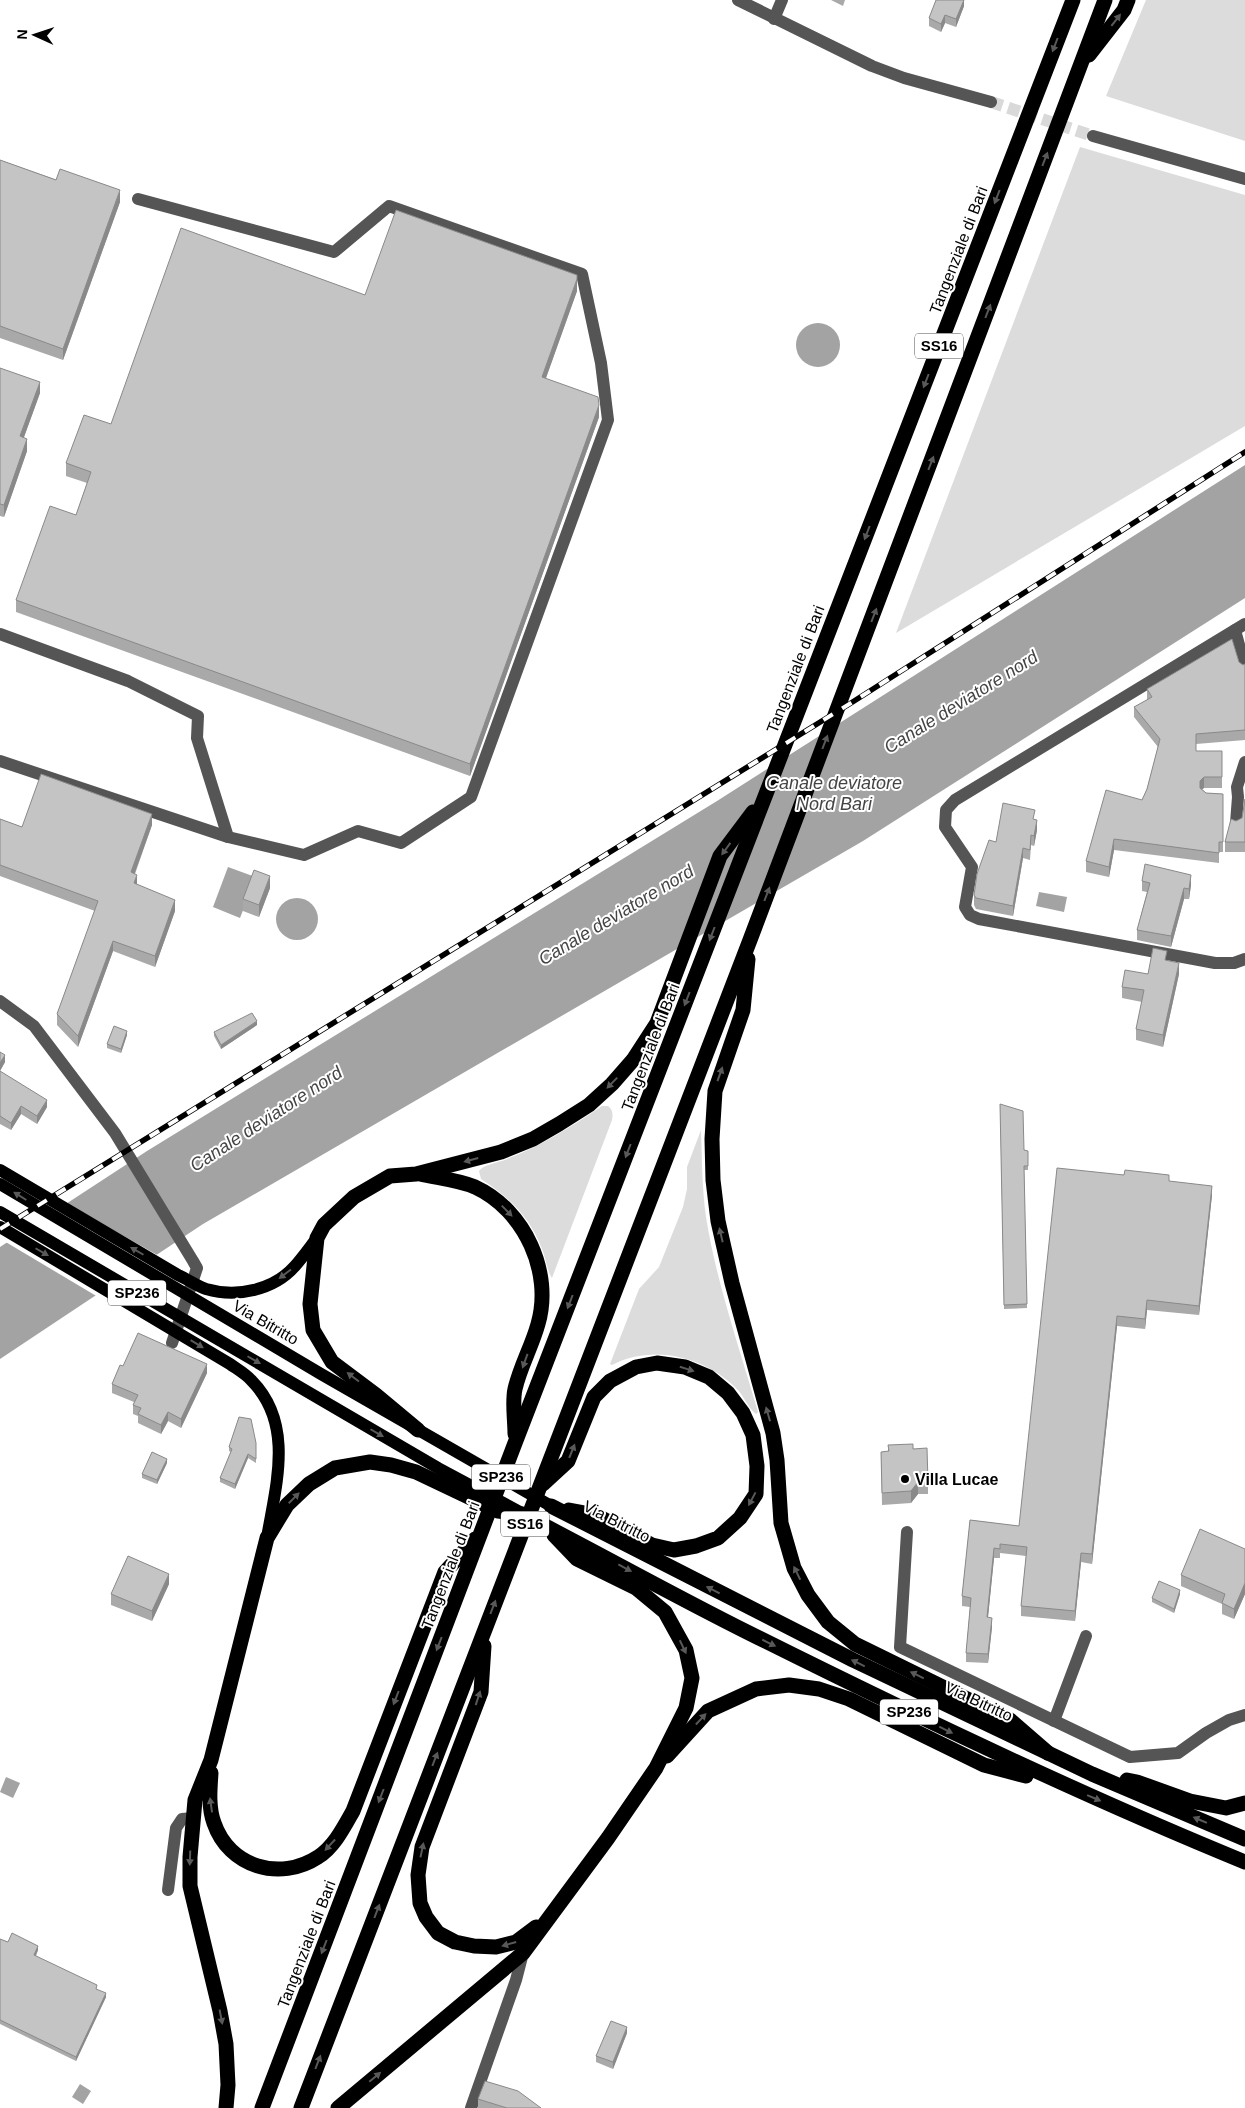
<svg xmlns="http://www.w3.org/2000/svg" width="1245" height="2108" font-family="Arial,sans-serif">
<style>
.green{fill:#dcdcdc}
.water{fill:#a3a3a3}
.pier{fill:#fff}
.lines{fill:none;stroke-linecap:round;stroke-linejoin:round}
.minor-tunnel{stroke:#d9d9d9;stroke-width:12;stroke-dasharray:12 6;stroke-linecap:butt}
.minor{stroke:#555;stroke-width:12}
.major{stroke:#000;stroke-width:12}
.highway{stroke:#000;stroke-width:15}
.rail-casing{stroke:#000;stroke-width:5.5}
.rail{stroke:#fff;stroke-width:4;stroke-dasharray:11;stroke-linecap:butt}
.wall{fill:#a9a9a9}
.shaded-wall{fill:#898989}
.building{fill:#c4c4c4;stroke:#898989}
.oneway{fill:#595959}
.poi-dot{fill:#000;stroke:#fff;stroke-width:2}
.labels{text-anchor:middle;stroke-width:4;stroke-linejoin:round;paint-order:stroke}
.shield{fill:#fff;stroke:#4c4c4c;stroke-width:1}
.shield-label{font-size:15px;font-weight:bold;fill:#000}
.street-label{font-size:16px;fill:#000;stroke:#fff}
.poi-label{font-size:16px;font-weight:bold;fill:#000;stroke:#fff;text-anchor:start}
.water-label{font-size:18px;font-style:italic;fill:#444;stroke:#fff}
</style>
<rect width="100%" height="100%" fill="#fff"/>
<!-- green -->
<g class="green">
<path d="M1146 0H1245V141L1106 96Z"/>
<path d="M1080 147 1245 195V426L896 633Z"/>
<path d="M602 1106H608C613 1110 613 1114 612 1120L552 1278C547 1271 546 1258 542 1249 530 1217 509 1197 481 1179L479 1171C484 1164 498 1163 507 1159 541 1146 571 1127 602 1106Z"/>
<path d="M701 1130C702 1159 702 1188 706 1217 716 1281 740 1350 758 1412L756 1414C748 1408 743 1394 735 1387 703 1356 652 1344 612 1365L610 1364 639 1289 659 1267 683 1207 687 1189V1167Z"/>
</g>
<!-- water -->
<g class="water">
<circle cx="818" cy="345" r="22"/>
<path d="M1245 465V598L863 841 203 1224 0 1359V1247L147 1151 717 801Z"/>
<path d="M228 867 261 879 254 882 240 918 213 907Z"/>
<path d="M1039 892 1067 897 1064 912 1036 906Z"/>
<circle cx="297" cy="919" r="21"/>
<path d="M6 1777 20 1783 13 1798 0 1792Z"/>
<path d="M80 2084 91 2091 83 2104 72 2097Z"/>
</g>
<!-- pier -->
<path class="pier" d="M64 1202 159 1256 98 1297 4 1241Z"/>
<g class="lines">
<!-- minor-tunnel -->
<path class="minor-tunnel" d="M991 102 1093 136"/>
<!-- minor -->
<g class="minor">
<path d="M738 0 872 66 904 78 991 102"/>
<path d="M774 19 782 0"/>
<path d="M1093 136 1245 179"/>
<path d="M1245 624 955 800 946 810 945 827 972 867 965 907 970 915 979 919 1215 963H1234L1245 959"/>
<path d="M1235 630 1245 667"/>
<path d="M0 634 128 681 198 716 197 738 228 837"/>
<path d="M0 761 228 837 304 855 358 831 401 843 471 797 608 420 601 363 582 274 389 206 334 252 138 199"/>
<path d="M1236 823 1238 797 1237 787 1245 762"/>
<path d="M0 1001 34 1026 115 1133 193 1261 197 1268 172 1343"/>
<path d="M907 1532 900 1647 1130 1757 1178 1753 1206 1733 1229 1720 1245 1715"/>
<path d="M1054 1721 1086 1636"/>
<path d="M168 1890 176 1828 182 1819 193 1818"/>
<path d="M471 2108 516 1980 523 1953"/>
</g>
<!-- major -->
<g class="major">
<path d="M0 1170 178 1275C187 1279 197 1286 206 1289 237 1298 274 1290 295 1266 303 1257 310 1247 317 1238"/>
<path d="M0 1184 321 1374 551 1506"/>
<path d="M0 1212 438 1468 520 1512"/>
<path d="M0 1227 230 1364C237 1369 246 1374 252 1381 293 1423 277 1481 268 1532"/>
</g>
<!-- highway -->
<g class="highway">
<path d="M1089 55 1124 10 1128 0"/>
<path d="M748 959 743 1010 715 1091 712 1139 713 1180 718 1221 732 1283 773 1433 777 1460 781 1523 794 1568 808 1595 828 1622 855 1644 1010 1720 1048 1753"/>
<path d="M420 1174C437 1178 458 1180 475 1187 525 1210 553 1273 538 1324 532 1346 520 1367 515 1389 512 1402 515 1420 515 1434"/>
<path d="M418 1430 376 1395 332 1362 313 1330 310 1304 317 1238 324 1225 354 1197 390 1176 416 1174 501 1152 533 1139 559 1124 589 1105 612 1084 633 1060 657 1023 720 856 753 812"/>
<path d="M543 1484 568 1461 594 1397 610 1381 636 1367 657 1363 685 1367 709 1377 728 1393 743 1413 753 1435 757 1466 756 1494 740 1518 718 1538 696 1546 674 1550 652 1545 596 1515 569 1510"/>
<path d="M551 1506 853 1660 1092 1774 1245 1839"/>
<path d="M484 1646 481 1692 422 1847 418 1875 420 1903 426 1917 438 1933 455 1942 474 1946 496 1947 516 1942 536 1927"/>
<path d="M667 1756 708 1711 756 1689 789 1685 819 1689 849 1699 984 1765 1026 1776"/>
<path d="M211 1773C210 1788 208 1807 214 1823 229 1867 280 1882 318 1857 334 1847 344 1827 353 1811L445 1572 475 1539"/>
<path d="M1127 1780 1137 1782 1190 1801 1226 1808 1245 1803"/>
<path d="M226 2108 228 2085 226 2044 220 2011 190 1886V1857L195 1800 211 1760 267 1538 287 1505 309 1484 335 1468 370 1462 391 1465 416 1472 498 1511 522 1514C598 1553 671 1594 747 1632 911 1714 1076 1793 1245 1862"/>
<path d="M262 2108 515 1443 1073 0"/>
<path d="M301 2108 750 940 1105 0"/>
<path d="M338 2108 523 1953 608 1838 656 1768 686 1708 692 1678 686 1650 665 1612 636 1588 577 1559 554 1535"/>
</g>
<defs>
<path id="rail" d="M0 1229 851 703 1245 452"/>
</defs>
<!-- rail casing -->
<use href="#rail" class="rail-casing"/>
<!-- rail -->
<use href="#rail" class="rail"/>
</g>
<!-- wall -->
<g class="wall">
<path d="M831 0H845L843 6Z"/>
<path d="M964 0V6L956 27 945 23 941 32 929 26V18Z"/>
<path d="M0 160 120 202 63 360 0 338Z"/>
<path d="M577 291 546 378 599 417 470 776 16 612V600L76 515 87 483 66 476V463L111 424 365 295Z"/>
<path d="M0 368 40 393 24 437 27 451 4 517 0 516Z"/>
<path d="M1245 664V740L1196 744V751H1222V788H1204L1202 789 1206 793 1223 794V852H1219V863L1114 850 1109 877 1086 872V861L1142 800 1147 789 1158 747 1134 717V707L1147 700V689Z"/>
<path d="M1245 799V852H1225V842L1236 821 1242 818Z"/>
<path d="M0 819 22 827 152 825 135 874 137 884 175 911 155 967 113 951 78 1047 57 1025V1014L95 911 0 876Z"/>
<path d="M1035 819 1037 830 1034 846 1031 845 1030 860 1023 858 1013 916 976 909 974 905V895L996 842Z"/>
<path d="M1142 881 1191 885 1189 899H1184L1171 947 1137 940V930L1147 892 1142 891Z"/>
<path d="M270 888 259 917 243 911V899Z"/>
<path d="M1167 960 1179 974 1163 1047 1136 1040V1029L1142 1002 1122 998V987L1148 974Z"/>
<path d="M257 1025 221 1049 214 1036V1032Z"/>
<path d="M127 1035 121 1053 107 1048V1044Z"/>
<path d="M0 1052 5 1062 0 1071 47 1107 37 1124 21 1114 11 1130 0 1124Z"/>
<path d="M1000 1104 1024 1150 1028 1151V1170H1024L1027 1308 1004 1309Z"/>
<path d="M1169 1181 1212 1195 1199 1315 1147 1310 1145 1329 1117 1326 1092 1564 1081 1562 1075 1621 1021 1616V1606L1026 1556 1000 1553V1558H994L988 1617 992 1627 988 1663 966 1662V1653L970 1607 962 1606V1596L970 1520 1019 1526Z"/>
<path d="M123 1366 207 1373 181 1428 168 1421 161 1434 138 1423V1416L133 1414V1405L134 1402 112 1393V1384Z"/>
<path d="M256 1443V1463L248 1458 235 1489 220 1482V1478L231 1452 229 1451V1447Z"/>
<path d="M888 1445 913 1449 928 1482V1494H918L911 1503 882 1505 881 1452H888Z"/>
<path d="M167 1463 157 1484 142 1478V1474Z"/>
<path d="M1245 1549V1594L1234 1619 1222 1614V1604L1181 1586V1575Z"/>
<path d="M169 1584 152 1621 111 1605V1594Z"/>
<path d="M1180 1594 1174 1613 1152 1602V1598Z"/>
<path d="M0 1939 8 1942 38 1950 36 1956 97 1990 106 1997 76 2061 0 2024Z"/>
<path d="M627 2033 613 2069 596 2062V2056Z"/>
<path d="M478 2099 541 2108H478Z"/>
</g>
<!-- shaded-wall -->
<g class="shaded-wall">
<path d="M964 0V6L956 27V19Z"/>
<path d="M945 15V23L941 32V24Z"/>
<path d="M120 190V202L63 360V349Z"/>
<path d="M577 279V291L542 389V377Z"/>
<path d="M40 382V393L20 448V436Z"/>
<path d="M599 405V417L470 776V764Z"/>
<path d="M27 439V451L4 517V505Z"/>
<path d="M1204 777V788L1200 791V781Z"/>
<path d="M152 814V825L131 883V872Z"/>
<path d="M1037 820V830L1034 846V836Z"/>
<path d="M1114 839V850L1109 877V867Z"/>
<path d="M1023 848V858L1013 916V906Z"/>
<path d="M137 875V886L134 883Z"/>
<path d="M1191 875V885L1189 899V889Z"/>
<path d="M270 876V888L259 917V905Z"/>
<path d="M1184 888V899L1171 947V936Z"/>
<path d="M175 900V911L155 967V956Z"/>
<path d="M113 941V951L78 1047V1036Z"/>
<path d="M1179 963V974L1163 1047V1035Z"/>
<path d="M257 1021V1025L221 1049V1045Z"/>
<path d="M127 1031V1035L121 1053V1049Z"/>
<path d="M5 1055V1062L0 1071V1063Z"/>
<path d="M47 1100V1107L37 1124V1116Z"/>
<path d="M21 1106V1114L11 1130V1123Z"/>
<path d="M1212 1186V1195L1199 1315V1306Z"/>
<path d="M1147 1300V1310L1145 1329V1319Z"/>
<path d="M1117 1316V1326L1092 1564V1554Z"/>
<path d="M207 1364V1373L181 1428V1419Z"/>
<path d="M168 1412V1421L161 1434V1425Z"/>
<path d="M248 1454V1458L235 1489V1484Z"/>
<path d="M167 1459V1463L157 1484V1480Z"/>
<path d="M918 1482V1494L911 1503V1491Z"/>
<path d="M994 1548V1558L987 1627V1617Z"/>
<path d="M1081 1553V1562L1075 1621V1611Z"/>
<path d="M169 1574V1584L152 1621V1611Z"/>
<path d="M1245 1583V1594L1234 1619V1609Z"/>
<path d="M1180 1590V1594L1174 1613V1609Z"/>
<path d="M992 1618V1627L988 1663V1654Z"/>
<path d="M38 1946V1950L34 1959V1955Z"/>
<path d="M106 1993V1997L76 2061V2057Z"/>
<path d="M627 2027V2033L613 2069V2062Z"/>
</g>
<!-- building -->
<g class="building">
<path d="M936 0H964L956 19 945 15 941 24 929 18Z"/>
<path d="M0 160 56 180 60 169 120 190 63 349 0 326Z"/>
<path d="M396 210 577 275V279L542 377 598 397 599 405 470 764 16 600 50 506 76 515 91 472 66 463 84 415 111 424 181 228 365 295Z"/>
<path d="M0 368 40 382 20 436 27 439 4 505 0 504Z"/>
<path d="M1232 639 1239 662 1243 665 1245 664V730L1196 734V751H1222V777H1204L1200 781V788L1206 793 1223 794V842H1219V853L1114 839 1109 867 1086 861 1106 790 1142 800 1147 789 1160 739 1134 707 1152 697 1147 689Z"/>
<path d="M41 774 152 814 131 872 137 875 134 883 175 900 155 956 113 941 78 1036 57 1014 98 901 0 865V819L22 827Z"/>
<path d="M1245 799V842H1225L1231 819 1236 821 1242 818Z"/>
<path d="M1003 803 1035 810 1033 819 1037 820 1034 836 1031 835 1030 850 1023 848 1013 906 976 898 974 895 977 874 989 840 996 842Z"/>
<path d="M1145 864 1191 875 1189 889 1184 888 1171 936 1137 930 1150 883 1142 881Z"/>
<path d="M254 870 270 876 259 905 243 899Z"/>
<path d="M1153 948 1167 951 1165 960 1179 963 1163 1035 1136 1029 1144 990 1122 987 1125 970 1148 974Z"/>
<path d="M252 1013 257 1021 221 1045 214 1032Z"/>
<path d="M114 1026 127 1031 121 1049 107 1044Z"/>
<path d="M0 1052 5 1055 0 1063Z"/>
<path d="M0 1071 47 1100 37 1116 21 1106 11 1123 0 1116Z"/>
<path d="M1000 1104 1023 1111 1024 1150 1028 1151V1166H1024L1027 1304 1004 1305Z"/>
<path d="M1057 1168 1124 1175 1125 1170 1169 1175V1181L1212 1186 1199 1306 1147 1300 1145 1319 1117 1316 1092 1554 1081 1553 1075 1611 1021 1606 1027 1547 1000 1544V1549L994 1548 987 1617 992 1618 988 1654 966 1653 971 1598 962 1596 970 1520 1019 1526Z"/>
<path d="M138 1333 207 1364 181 1419 168 1412 161 1425 138 1414 141 1408 133 1405 138 1395 112 1384 120 1365 123 1366Z"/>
<path d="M239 1417 251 1419 256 1443V1459L248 1454 235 1484 220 1478 232 1449 229 1447Z"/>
<path d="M913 1444V1449L927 1448 928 1482H918L911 1491 882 1493 881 1452 889 1451 888 1445Z"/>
<path d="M152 1452 167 1459 157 1480 142 1474Z"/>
<path d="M1200 1529 1245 1549V1583L1234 1609 1222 1603 1225 1594 1181 1575Z"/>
<path d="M128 1556 169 1574 152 1611 111 1594Z"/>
<path d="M1159 1581 1180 1590 1174 1609 1152 1598Z"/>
<path d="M12 1933 38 1946 34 1955 97 1985 96 1989 106 1993 76 2057 0 2020V1939L8 1942Z"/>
<path d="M611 2021 627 2027 613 2062 596 2056Z"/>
<path d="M485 2081 518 2091 541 2108H507L478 2099Z"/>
</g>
<!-- one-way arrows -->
<defs><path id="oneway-solid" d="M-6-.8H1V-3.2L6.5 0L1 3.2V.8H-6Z" transform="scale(1.25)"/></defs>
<g class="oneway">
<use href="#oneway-solid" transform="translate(1116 20) rotate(-52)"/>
<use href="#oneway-solid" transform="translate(1055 45) rotate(111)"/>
<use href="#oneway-solid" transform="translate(1045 159) rotate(-69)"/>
<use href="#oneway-solid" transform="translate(997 197) rotate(111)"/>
<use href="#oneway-solid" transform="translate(988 311) rotate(-69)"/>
<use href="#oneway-solid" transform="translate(926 381) rotate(111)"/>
<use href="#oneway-solid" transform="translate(931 463) rotate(-69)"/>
<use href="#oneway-solid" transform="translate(867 533) rotate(111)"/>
<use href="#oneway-solid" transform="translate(874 615) rotate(-69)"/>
<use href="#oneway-solid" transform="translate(825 742) rotate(-69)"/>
<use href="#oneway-solid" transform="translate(726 849) rotate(126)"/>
<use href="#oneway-solid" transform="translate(767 894) rotate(-69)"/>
<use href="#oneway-solid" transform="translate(712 934) rotate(111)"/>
<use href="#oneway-solid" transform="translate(687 999) rotate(111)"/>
<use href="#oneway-solid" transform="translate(720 1074) rotate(-70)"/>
<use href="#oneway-solid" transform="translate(612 1083) rotate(134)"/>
<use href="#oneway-solid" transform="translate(628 1151) rotate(111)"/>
<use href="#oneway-solid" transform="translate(471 1160) rotate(165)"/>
<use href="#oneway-solid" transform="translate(20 1196) rotate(-148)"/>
<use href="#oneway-solid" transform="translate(507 1211) rotate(46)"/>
<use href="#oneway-solid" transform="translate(721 1235) rotate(-103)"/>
<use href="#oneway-solid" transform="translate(137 1251) rotate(-150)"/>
<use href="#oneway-solid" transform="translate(42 1252) rotate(30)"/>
<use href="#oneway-solid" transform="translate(285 1274) rotate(143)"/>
<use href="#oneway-solid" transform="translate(570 1302) rotate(111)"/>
<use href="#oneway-solid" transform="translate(197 1344) rotate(31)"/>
<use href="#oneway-solid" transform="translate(254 1360) rotate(30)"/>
<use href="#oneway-solid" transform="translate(525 1361) rotate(110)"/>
<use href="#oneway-solid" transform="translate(687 1369) rotate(17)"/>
<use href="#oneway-solid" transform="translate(353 1377) rotate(-143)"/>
<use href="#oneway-solid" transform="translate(768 1414) rotate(-106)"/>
<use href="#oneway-solid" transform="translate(377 1433) rotate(30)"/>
<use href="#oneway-solid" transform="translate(572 1451) rotate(-68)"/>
<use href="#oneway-solid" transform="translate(294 1498) rotate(-45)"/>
<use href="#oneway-solid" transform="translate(752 1499) rotate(118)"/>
<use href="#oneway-solid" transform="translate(625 1568) rotate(28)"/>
<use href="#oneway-solid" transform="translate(797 1573) rotate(-116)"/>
<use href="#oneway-solid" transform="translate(713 1590) rotate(-153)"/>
<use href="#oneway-solid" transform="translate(493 1607) rotate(-69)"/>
<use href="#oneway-solid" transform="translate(769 1643) rotate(26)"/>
<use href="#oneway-solid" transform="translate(439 1644) rotate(111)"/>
<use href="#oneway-solid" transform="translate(683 1647) rotate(65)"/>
<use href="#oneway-solid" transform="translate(858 1663) rotate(-154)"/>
<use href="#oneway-solid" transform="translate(917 1675) rotate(-154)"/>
<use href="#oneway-solid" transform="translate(396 1698) rotate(111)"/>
<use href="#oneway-solid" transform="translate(478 1698) rotate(-72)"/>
<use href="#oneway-solid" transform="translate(701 1719) rotate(-47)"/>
<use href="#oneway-solid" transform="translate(946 1730) rotate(26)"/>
<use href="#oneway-solid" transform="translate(435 1759) rotate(-69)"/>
<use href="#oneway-solid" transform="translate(381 1796) rotate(111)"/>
<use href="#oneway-solid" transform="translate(1094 1798) rotate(23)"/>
<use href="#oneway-solid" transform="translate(211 1805) rotate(-98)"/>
<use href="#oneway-solid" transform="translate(1200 1820) rotate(-157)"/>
<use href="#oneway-solid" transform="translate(330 1845) rotate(133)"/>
<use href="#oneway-solid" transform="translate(422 1850) rotate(-78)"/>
<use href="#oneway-solid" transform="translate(190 1858) rotate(92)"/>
<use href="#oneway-solid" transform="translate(377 1911) rotate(-69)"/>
<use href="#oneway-solid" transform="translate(509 1944) rotate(164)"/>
<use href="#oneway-solid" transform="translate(324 1947) rotate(111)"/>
<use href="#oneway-solid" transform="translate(221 2017) rotate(79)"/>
<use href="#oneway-solid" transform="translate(318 2062) rotate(-69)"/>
<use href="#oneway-solid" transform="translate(375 2077) rotate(-40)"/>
</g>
<!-- markers -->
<circle class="poi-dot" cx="905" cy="1479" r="5"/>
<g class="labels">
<!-- shield labels -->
<g class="shield">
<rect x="915" y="333.5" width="48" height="25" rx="4"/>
<rect x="108" y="1280.5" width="58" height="25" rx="4"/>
<rect x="472" y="1464.5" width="58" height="25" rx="4"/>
<rect x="501" y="1511.5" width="48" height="25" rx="4"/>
<rect x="880" y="1699.5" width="58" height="25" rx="4"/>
</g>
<g class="shield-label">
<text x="939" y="351">SS16</text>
<text x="137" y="1298">SP236</text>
<text x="501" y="1482">SP236</text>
<text x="525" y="1529">SS16</text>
<text x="909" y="1717">SP236</text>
</g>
<!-- street labels -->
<g class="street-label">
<text transform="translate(958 250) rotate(-69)" y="6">Tangenziale di Bari</text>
<text transform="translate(795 669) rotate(-69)" y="6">Tangenziale di Bari</text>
<text transform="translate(650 1047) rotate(-69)" y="6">Tangenziale di Bari</text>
<text transform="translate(266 1322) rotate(30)" y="6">Via Bitritto</text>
<text transform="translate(617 1521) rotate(27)" y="6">Via Bitritto</text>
<text transform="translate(450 1565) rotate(-69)" y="6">Tangenziale di Bari</text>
<text transform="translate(979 1701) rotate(25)" y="6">Via Bitritto</text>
<text transform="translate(306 1944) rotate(-69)" y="6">Tangenziale di Bari</text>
</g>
<!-- poi labels -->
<g class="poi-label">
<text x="915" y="1485">Villa Lucae</text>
</g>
<!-- water labels -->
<g class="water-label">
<text transform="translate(961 702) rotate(-32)" y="6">Canale deviatore nord</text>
<text x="834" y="789">Canale deviatore<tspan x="834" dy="21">Nord Bari</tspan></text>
<text transform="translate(616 915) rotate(-31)" y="6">Canale deviatore nord</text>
<text transform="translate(266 1119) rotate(-33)" y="6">Canale deviatore nord</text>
</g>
</g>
<!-- north arrow -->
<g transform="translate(35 35) rotate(273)" stroke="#ffffff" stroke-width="4" paint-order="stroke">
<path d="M0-4L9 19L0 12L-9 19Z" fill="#000000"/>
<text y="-8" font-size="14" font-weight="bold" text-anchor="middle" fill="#000000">N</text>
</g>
</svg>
